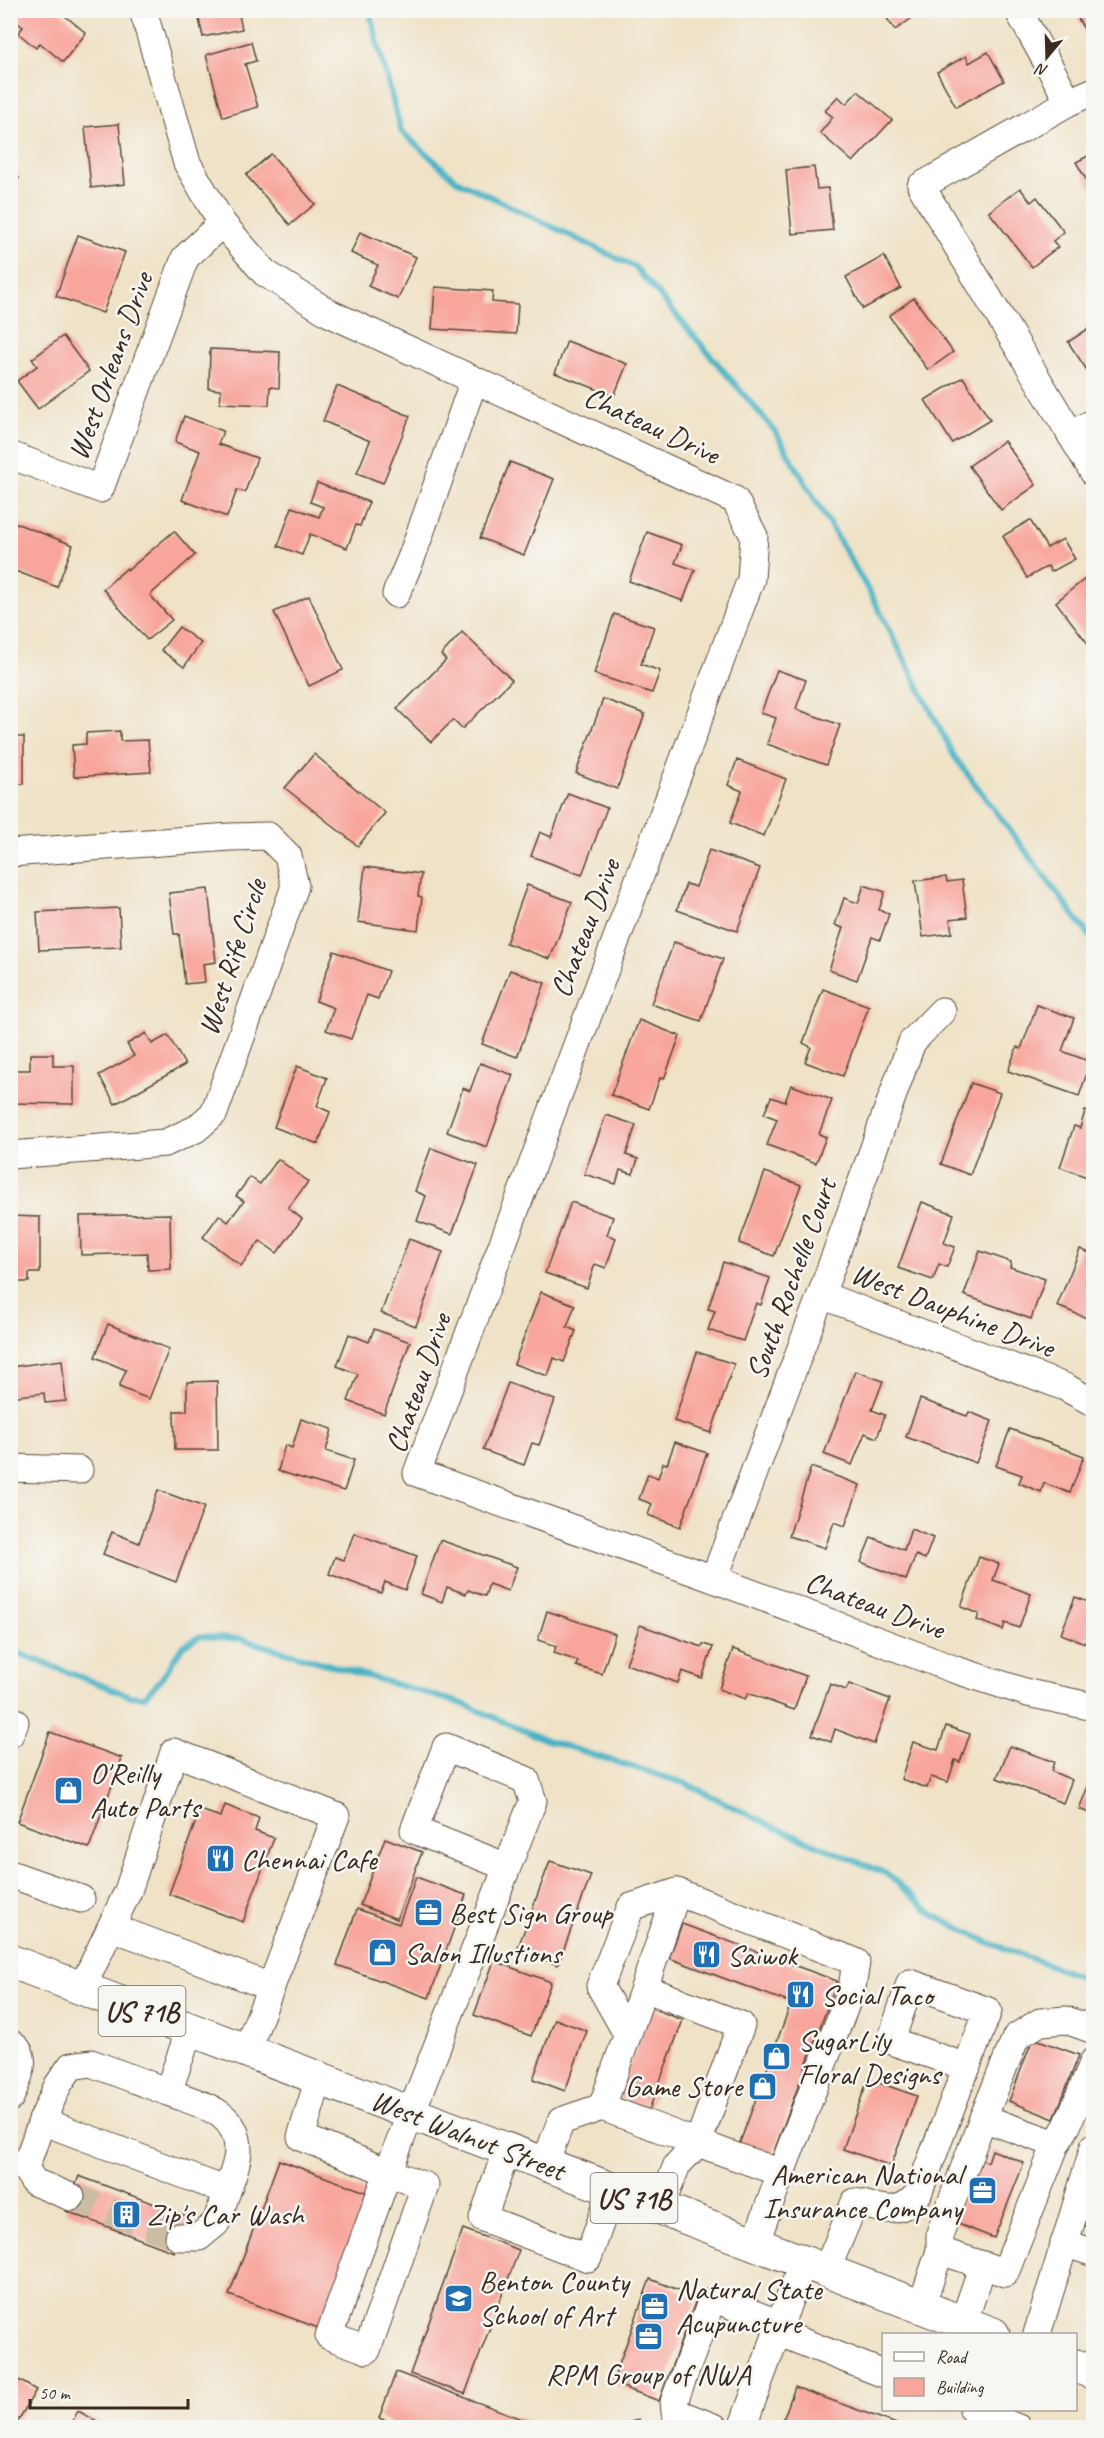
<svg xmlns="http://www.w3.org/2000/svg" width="1104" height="2438" font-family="Caveat,sans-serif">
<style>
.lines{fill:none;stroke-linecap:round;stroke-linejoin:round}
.stream{stroke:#47b3c4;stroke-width:6}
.building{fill:#f8a59b}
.minor-tunnel{stroke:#cbbda4;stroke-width:27;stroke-dasharray:27 14;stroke-linecap:butt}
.minor-casing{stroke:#564637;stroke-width:29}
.major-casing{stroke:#564637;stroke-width:35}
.minor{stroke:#fff;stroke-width:27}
.major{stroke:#fff;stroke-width:33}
.labels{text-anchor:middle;stroke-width:5;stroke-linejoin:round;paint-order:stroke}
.shield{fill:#f6f6f2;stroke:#73675e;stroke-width:1.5}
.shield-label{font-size:28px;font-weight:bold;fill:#3b2a1e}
.street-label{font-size:30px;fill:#3b2a1e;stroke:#f6f6f2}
.poi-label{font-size:30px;fill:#3b2a1e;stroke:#f6f6f2;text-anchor:start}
</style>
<rect width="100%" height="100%" fill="#f6f6f2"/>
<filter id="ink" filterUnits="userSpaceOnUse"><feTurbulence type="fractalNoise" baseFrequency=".0167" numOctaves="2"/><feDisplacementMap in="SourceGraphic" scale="12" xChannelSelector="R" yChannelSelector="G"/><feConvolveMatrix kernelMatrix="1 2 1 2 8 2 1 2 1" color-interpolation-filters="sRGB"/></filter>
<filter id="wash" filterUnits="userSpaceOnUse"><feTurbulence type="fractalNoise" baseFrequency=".008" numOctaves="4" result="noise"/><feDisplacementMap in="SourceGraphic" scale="24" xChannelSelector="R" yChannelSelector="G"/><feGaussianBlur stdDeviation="1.35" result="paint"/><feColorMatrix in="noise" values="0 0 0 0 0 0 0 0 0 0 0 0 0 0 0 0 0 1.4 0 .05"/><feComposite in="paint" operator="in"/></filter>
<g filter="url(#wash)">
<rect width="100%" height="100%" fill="#efe2c6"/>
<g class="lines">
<!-- stream -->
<g class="stream">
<path d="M369 10 401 131 456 180 635 267 775 431 874 600 954 756 1094 942"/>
<path d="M10 1650 130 1696 144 1697 162 1678 182 1647 200 1636 241 1639 463 1704 546 1740 687 1784 774 1827 887 1874 935 1916 990 1943 1094 1982"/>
</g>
</g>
<g id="blocks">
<!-- building -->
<g class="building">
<path d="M10 10H58L86 33 63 62 40 43 36 48 18 33 23 27 10 17Z"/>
<path d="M197 10H238L242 29 203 37Z"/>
<path d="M881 10H917L919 13 895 30Z"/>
<path d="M1073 10H1094V39L1091 41Z"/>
<path d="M251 42 256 61 245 64 258 107 223 117 206 55Z"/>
<path d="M988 52 1004 81 956 107 937 72 966 56 969 63Z"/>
<path d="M858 91 892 120 853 162 820 133 833 117 825 111 838 96 846 104Z"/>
<path d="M119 124 125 184 91 188 85 127Z"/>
<path d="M1094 153V193L1076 162Z"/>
<path d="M271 154 315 204 290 225 246 175Z"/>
<path d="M814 167 817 189 828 188 833 230 792 234 786 170Z"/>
<path d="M10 169 19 178 10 185Z"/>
<path d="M1020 188 1031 202 1037 197 1064 232 1053 241 1058 247 1032 267 989 212Z"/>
<path d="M360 232 416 257 398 299 368 286 378 265 351 253Z"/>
<path d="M78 235 125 252 103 313 56 296Z"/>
<path d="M884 256 901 288 863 309 846 277Z"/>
<path d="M435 287 493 291 492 302 518 304 516 334 432 329Z"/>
<path d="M914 298 953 352 928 370 889 316Z"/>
<path d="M1094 325V375L1091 376 1068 342Z"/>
<path d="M63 336 89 371 38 409 17 381 37 366 32 359Z"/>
<path d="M567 341 627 364 614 396 555 373Z"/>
<path d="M210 349 280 352 279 388 270 387 269 405 220 403 221 390 209 389Z"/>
<path d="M963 377 990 420 952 443 925 400Z"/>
<path d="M337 386 410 416 383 483 357 473 370 441 323 421Z"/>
<path d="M184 416 223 431 218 444 257 458 245 492 237 490 227 517 182 500 200 451 175 442Z"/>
<path d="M1004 441 1036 485 1001 510 969 466Z"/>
<path d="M510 462 554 479 524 555 480 538Z"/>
<path d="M317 483 369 502 360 526 356 525 347 548 310 534 302 555 278 546 292 507 319 517 323 507 310 502Z"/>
<path d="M1030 520 1047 548 1063 539 1075 559 1051 572 1048 566 1027 578 1003 536Z"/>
<path d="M10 521 73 545 57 587 10 569Z"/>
<path d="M174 531 195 555 150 595 172 620 147 640 103 589 127 568 128 570Z"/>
<path d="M647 532 682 545 675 563 695 570 683 601 629 581Z"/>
<path d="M1085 579 1094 590V642L1089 645 1056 602Z"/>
<path d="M309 596 343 670 309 686 274 612Z"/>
<path d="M614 614 654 627 641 664 660 671 652 693 594 674Z"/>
<path d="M179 627 201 643 184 667 161 650Z"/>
<path d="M462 632 512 680 462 729 453 720 431 742 397 709 446 660 441 655Z"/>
<path d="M777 670 806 680 796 709 840 725 826 765 767 744 776 718 761 713Z"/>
<path d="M603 699 645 714 617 789 576 773Z"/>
<path d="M10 729H13V737H24V784H10Z"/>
<path d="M120 731V741L148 740 151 772 74 777 72 745 86 744V733Z"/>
<path d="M314 754 385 813 358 846 285 788Z"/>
<path d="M737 760 786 779 764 836 730 823 742 791 728 785Z"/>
<path d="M568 793 607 808 582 875 531 856 540 832 551 837Z"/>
<path d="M709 850 760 868 737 931 677 910 686 884 696 887Z"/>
<path d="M365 867 421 874 418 896 422 897 418 930 358 922Z"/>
<path d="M946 877 947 882 962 880 967 917 950 919 952 933 923 937 915 881Z"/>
<path d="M527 885 572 902 550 959 506 943Z"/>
<path d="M864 885 885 892 879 910 889 914 880 940 872 937 857 980 829 970 843 928 835 925 844 898 858 903Z"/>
<path d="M208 889 216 962 203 964 205 982 185 984 179 934H174L169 893Z"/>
<path d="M119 908 121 947 39 950 37 912Z"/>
<path d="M674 942 723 959 701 1021 651 1004Z"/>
<path d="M334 951 388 971 378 999 367 995 351 1039 326 1030 334 1008 316 1001Z"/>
<path d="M510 970 545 983 517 1057 482 1044Z"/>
<path d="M823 989 869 1006 843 1076 805 1062 811 1047 803 1043Z"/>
<path d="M1037 1005 1074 1018 1062 1051 1091 1062 1079 1096 1008 1071 1017 1047 1021 1049Z"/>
<path d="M639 1020 680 1036 664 1079 660 1078 649 1109 611 1095Z"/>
<path d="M146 1033 152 1044 168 1035 185 1065 115 1104 99 1075 134 1056 127 1044Z"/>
<path d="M30 1054H53V1066H74V1104L10 1103V1070H30Z"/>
<path d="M480 1063 513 1075 487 1147 447 1132 463 1088 470 1091Z"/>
<path d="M297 1066 327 1078 317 1106 330 1112 318 1144 274 1127Z"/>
<path d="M971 1083 1000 1093 970 1175 941 1164Z"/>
<path d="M791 1085 832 1100 819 1134 826 1137 816 1163 767 1145 777 1119 764 1114 771 1097 785 1102Z"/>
<path d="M1085 1111 1094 1114V1157L1087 1177 1060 1167 1074 1126 1080 1128Z"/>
<path d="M606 1115 636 1125 626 1155 638 1159 633 1174 620 1170 616 1184 584 1174Z"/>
<path d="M431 1148 478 1165 452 1234 417 1221 426 1196 415 1191Z"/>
<path d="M278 1159 308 1182 288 1208 302 1219 277 1253 260 1241 241 1266 203 1237 219 1215 228 1222 244 1201 236 1196 250 1177 260 1184Z"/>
<path d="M765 1172 801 1185 774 1256 739 1243Z"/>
<path d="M571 1202 613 1217 607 1235 616 1238 606 1268 595 1264 587 1288 545 1273Z"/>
<path d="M922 1202 954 1214 944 1243 955 1247 947 1267 939 1264 933 1280 898 1268Z"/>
<path d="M170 1214 171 1269 148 1270 147 1253 81 1255 80 1216Z"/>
<path d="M10 1216 40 1217V1273H29V1282H10Z"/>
<path d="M409 1239 443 1252 416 1326 381 1313Z"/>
<path d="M1080 1249 1094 1255V1321L1057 1306Z"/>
<path d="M980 1251 1011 1262 1010 1267 1045 1279 1031 1319 964 1295Z"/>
<path d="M723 1262 770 1278 761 1305 756 1303 743 1341 708 1330 715 1311 708 1309Z"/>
<path d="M541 1292 575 1305 567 1327 576 1331 564 1362 554 1358 548 1376 514 1364Z"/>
<path d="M108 1324 169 1349 149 1399 119 1387 126 1370 95 1357Z"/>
<path d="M374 1329 410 1342 384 1414 348 1401 358 1374 337 1366 349 1334 369 1342Z"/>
<path d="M697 1352 734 1364 711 1433 674 1421Z"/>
<path d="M62 1360 66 1401 45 1403 44 1393 10 1397V1367Z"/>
<path d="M855 1371 883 1381 872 1410 885 1415 877 1438 865 1433 852 1465 824 1454Z"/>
<path d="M217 1381 218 1450H175L174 1411H187V1382Z"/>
<path d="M508 1383 555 1400 539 1445 532 1443 524 1465 483 1450Z"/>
<path d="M920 1399 967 1416 969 1412 992 1421 976 1463 906 1437Z"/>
<path d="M301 1419 332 1429 326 1451 354 1460 344 1491 278 1471 285 1445 292 1448Z"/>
<path d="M1010 1429 1084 1456 1070 1493 1044 1483 1041 1492 1019 1483 1022 1475 996 1466Z"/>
<path d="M675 1442 707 1453 680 1527 648 1515 652 1504 639 1499 648 1474 658 1478 663 1463 667 1464Z"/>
<path d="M811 1467 860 1485 845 1526 834 1522 825 1548 789 1536Z"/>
<path d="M158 1490 204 1507 176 1582 103 1554 112 1532 139 1543Z"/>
<path d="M911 1529 933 1538 925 1559 916 1555 906 1580 861 1562 871 1537 904 1550Z"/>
<path d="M354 1533 417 1556 405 1590 385 1582 381 1593 329 1574 335 1557 344 1560Z"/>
<path d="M440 1540 517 1567 508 1591 489 1584 485 1596 468 1590 466 1594 447 1587 442 1602 421 1594Z"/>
<path d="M979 1557 999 1564 993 1580 1031 1594 1019 1628 1005 1623 1003 1630 977 1620 979 1614 961 1607Z"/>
<path d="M1075 1597 1094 1604V1638L1088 1635 1085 1643 1061 1634Z"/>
<path d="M547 1611 615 1634 602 1674 576 1666 578 1661 554 1653 556 1646 538 1640Z"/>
<path d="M640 1625 702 1647 703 1644 713 1647 702 1678 682 1671 678 1683 626 1664Z"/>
<path d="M733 1649 806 1676 794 1710 748 1693 745 1699 719 1689Z"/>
<path d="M830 1684 846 1690 849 1684 890 1699 874 1744 835 1729 831 1742 812 1735Z"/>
<path d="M946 1726 970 1734 960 1762 955 1760 948 1782 931 1777 927 1788 901 1779 913 1742 938 1750Z"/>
<path d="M50 1732 122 1758 89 1848 17 1822Z"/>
<path d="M1010 1746 1054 1762 1051 1771 1072 1780 1063 1803 997 1778Z"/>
<path d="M1094 1771V1815L1079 1809Z"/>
<path d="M225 1805 259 1818 255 1831 274 1838 243 1922 169 1894 200 1810 221 1817Z"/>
<path d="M385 1838 422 1852 397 1919 360 1905Z"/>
<path d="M550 1861 591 1875 558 1965 517 1950Z"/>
<path d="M416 1877 466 1895 429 1998 337 1965 357 1909 399 1924Z"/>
<path d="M682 1924 837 1981 772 2157 739 2145 791 2003 669 1958Z"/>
<path d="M494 1961 551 1982 531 2036 474 2015Z"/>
<path d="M651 2008 683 2020 649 2110 617 2098Z"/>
<path d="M555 2019 587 2031 565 2091 533 2079Z"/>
<path d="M1033 2038 1079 2055 1054 2119 1009 2101Z"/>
<path d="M868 2079 917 2096 891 2166 843 2149Z"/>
<path d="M992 2150 1024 2163 994 2238 953 2222 979 2159 988 2162Z"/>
<path d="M279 2160 371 2194 321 2329 229 2295Z"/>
<path d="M79 2176 187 2216 174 2252 66 2211Z"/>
<path d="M1092 2203H1094V2228L1083 2225Z"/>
<path d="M463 2229 519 2250 465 2394 410 2374Z"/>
<path d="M650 2279 697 2297 659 2401 612 2383Z"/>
<path d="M396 2372 544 2427V2428H404L379 2418Z"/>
<path d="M10 2375 36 2390 14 2428 10 2426Z"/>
<path d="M795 2387 905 2427V2428H780Z"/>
<path d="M78 2411 110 2428H69Z"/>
<path d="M638 2420 640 2428H613V2427Z"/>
</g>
</g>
</g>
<g filter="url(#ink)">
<use href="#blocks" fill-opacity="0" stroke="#564637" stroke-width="1.5"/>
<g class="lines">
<!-- minor-tunnel -->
<path class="minor-tunnel" d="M71 2197 179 2237"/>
<defs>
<g id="minor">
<path d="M143 10 187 163 222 223 265 273 329 313 735 500 754 536 751 579 417 1473 714 1579 953 1669 1028 1693 1094 1707"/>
<path d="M1018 10 1069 102"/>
<path d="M1094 91 1069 102 921 186 1094 473"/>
<path d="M1071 435 1094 422"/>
<path d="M10 455 100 489 185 258 222 223"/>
<path d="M396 594 412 556 474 380"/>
<path d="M10 853 230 837 268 836 288 856 295 886 214 1113 196 1129 165 1143 10 1155"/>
<path d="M821 1295 1065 1387 1094 1403"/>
<path d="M10 1468 79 1470"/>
<path d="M714 1579 821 1295 912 1042 942 1011"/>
<path d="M10 1721 15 1722 10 1734"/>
<path d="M10 1874 81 1899"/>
<path d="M111 1927 271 1987"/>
<path d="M82 1988 128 1891 174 1752 336 1816 247 2050"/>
<path d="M644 1988 602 2107 698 2143 741 2025 644 1988 677 1892 856 1962 852 1988 781 2173 698 2143 677 2165 660 2208"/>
<path d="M627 2034 600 1986 631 1907 677 1892"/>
<path d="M10 2043C32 2056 17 2080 10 2098"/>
<path d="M319 2078 301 2137 388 2172 533 1801 526 1780 446 1747 414 1830 507 1867"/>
<path d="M168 2092C198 2104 238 2110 238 2150 238 2163 231 2179 227 2191L42 2121 58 2085 71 2066 91 2063 168 2092 190 2029"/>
<path d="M983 2118 1016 2037 1040 2022 1066 2020 1094 2030"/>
<path d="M42 2121 25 2168 34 2182 71 2197"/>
<path d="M1056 2144 1067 2126 1094 2061"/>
<path d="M507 2149 483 2218 588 2258 612 2189"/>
<path d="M545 2164 561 2121 602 2107"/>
<path d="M388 2172 425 2186 367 2350 329 2336Z"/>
<path d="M179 2237H199L216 2223 227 2191"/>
<path d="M1064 2243 1094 2253"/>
<path d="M755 2244 781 2173"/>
<path d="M826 2271 855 2202C882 2209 898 2217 918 2194L988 2011 910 1983 891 2041 967 2067"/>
<path d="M921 2307 940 2251"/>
<path d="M963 2323 983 2265 1005 2273 1056 2144 983 2118 940 2233V2251L983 2265"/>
<path d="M777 2332 884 2374"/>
<path d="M1037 2334 1094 2147"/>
<path d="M973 2410 1018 2428"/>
<path d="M716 2428 675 2412 674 2402 711 2302 720 2301 780 2324"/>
<path d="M742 2428 803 2262"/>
</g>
<g id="major">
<path d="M10 1961 993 2334"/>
<path d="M1076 2366 1094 2373"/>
</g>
</defs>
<!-- minor casing -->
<use href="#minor" class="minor-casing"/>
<!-- major casing -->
<use href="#major" class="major-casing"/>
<!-- minor -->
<use href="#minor" class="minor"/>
<!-- major -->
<use href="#major" class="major"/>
</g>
</g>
<!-- icons -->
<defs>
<symbol id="shop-square" viewBox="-11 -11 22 22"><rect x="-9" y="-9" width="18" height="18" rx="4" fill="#1f6fb2" stroke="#f6f6f2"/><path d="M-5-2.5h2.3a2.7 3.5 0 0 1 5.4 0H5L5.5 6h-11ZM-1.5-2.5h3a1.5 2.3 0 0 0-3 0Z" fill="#fff"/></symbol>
<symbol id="restaurant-square" viewBox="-11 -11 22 22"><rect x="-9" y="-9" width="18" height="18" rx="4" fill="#1f6fb2" stroke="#f6f6f2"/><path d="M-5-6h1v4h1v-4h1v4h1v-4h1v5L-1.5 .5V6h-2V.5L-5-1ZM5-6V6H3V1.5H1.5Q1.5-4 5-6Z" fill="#fff"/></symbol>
<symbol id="office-square" viewBox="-11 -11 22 22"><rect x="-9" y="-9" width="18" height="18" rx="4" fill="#1f6fb2" stroke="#f6f6f2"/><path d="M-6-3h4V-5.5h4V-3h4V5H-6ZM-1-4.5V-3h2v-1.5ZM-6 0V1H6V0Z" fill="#fff"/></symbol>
<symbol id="building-square" viewBox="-11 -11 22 22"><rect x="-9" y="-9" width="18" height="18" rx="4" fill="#1f6fb2" stroke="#f6f6f2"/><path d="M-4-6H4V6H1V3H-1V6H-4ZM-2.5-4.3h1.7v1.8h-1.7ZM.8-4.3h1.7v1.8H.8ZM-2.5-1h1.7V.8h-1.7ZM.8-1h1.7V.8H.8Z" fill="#fff"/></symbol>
<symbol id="school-square" viewBox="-11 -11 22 22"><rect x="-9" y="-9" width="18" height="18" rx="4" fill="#1f6fb2" stroke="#f6f6f2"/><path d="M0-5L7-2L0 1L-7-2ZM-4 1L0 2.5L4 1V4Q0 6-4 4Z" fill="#fff"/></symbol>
</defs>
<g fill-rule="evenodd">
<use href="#shop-square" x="52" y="1774" width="33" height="33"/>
<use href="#restaurant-square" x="204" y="1842" width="33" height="33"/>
<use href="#office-square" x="412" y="1896" width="33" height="33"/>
<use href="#shop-square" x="366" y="1936" width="33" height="33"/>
<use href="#restaurant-square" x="690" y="1938" width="33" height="33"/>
<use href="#restaurant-square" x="784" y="1978" width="33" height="33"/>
<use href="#shop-square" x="760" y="2040" width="33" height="33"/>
<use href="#shop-square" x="746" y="2070" width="33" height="33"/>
<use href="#office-square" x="966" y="2174" width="33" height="33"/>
<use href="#building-square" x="110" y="2198" width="33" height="33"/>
<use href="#school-square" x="442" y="2282" width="33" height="33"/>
<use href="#office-square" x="638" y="2290" width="33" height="33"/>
<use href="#office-square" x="632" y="2320" width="33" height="33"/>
</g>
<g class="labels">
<!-- shield labels -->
<g class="shield">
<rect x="98.5" y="1986" width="87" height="50" rx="4.5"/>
<rect x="590.5" y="2173" width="87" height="50" rx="4.5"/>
</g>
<g class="shield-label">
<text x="142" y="2021">US 71B</text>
<text x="634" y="2208">US 71B</text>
</g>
<!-- street labels -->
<g class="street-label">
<text transform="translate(110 366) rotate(-70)" y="10">West Orleans Drive</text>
<text transform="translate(652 425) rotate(25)" y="10">Chateau Drive</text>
<text transform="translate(585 928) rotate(-69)" y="10">Chateau Drive</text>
<text transform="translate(232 957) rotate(-72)" y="10">West Rife Circle</text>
<text transform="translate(791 1279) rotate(-70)" y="10">South Rochelle Court</text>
<text transform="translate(953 1310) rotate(21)" y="10">West Dauphine Drive</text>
<text transform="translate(418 1383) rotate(-71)" y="10">Chateau Drive</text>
<text transform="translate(875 1605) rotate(20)" y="10">Chateau Drive</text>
<text transform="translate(468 2135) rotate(21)" y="10">West Walnut Street</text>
</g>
<!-- poi labels -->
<g class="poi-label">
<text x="90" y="1783">O'Reilly<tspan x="90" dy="34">Auto Parts</tspan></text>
<text x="241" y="1869">Chennai Cafe</text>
<text x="449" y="1923">Best Sign Group</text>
<text x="404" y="1963">Salon Illustions</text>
<text x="727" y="1965">Saiwok</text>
<text x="821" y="2005">Social Taco</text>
<text x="798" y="2050">SugarLily<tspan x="798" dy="34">Floral Designs</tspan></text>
<text x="742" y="2096" text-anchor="end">Game Store</text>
<text x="962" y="2184" text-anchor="end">American National<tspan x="962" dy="34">Insurance Company</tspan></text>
<text x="147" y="2224">Zip's Car Wash</text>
<text x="479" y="2291">Benton County<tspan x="479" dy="34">School of Art</tspan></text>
<text x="676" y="2299">Natural State<tspan x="676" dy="34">Acupuncture</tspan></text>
<text x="648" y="2384" text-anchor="middle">RPM Group of NWA</text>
</g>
</g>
<!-- margin -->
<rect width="1104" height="2438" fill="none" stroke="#f6f6f2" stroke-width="36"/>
<!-- legend -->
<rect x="882" y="2333" width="195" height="78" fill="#f6f6f2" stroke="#aba49d" stroke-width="1.5"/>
<rect x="894" y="2352" width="30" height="9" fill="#ffffff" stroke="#aba49d" stroke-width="1.5"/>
<text x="936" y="2363" font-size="18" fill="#3b2a1e">Road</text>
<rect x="894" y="2378" width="30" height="18" fill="#f8a59b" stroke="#aba49d" stroke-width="1.5"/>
<text x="936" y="2393" font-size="18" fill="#3b2a1e">Building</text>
<!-- north arrow -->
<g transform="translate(1047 57) rotate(199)" stroke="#f6f6f2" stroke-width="4.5" paint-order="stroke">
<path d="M0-4.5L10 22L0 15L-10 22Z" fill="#3b2a1e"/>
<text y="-9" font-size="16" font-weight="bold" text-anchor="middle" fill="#3b2a1e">N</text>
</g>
<!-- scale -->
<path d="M30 2399v9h158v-9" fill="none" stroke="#3b2a1e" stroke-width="3"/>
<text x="39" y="2399" font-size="18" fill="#3b2a1e" stroke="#f6f6f2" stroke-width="4.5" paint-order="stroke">50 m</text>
</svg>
